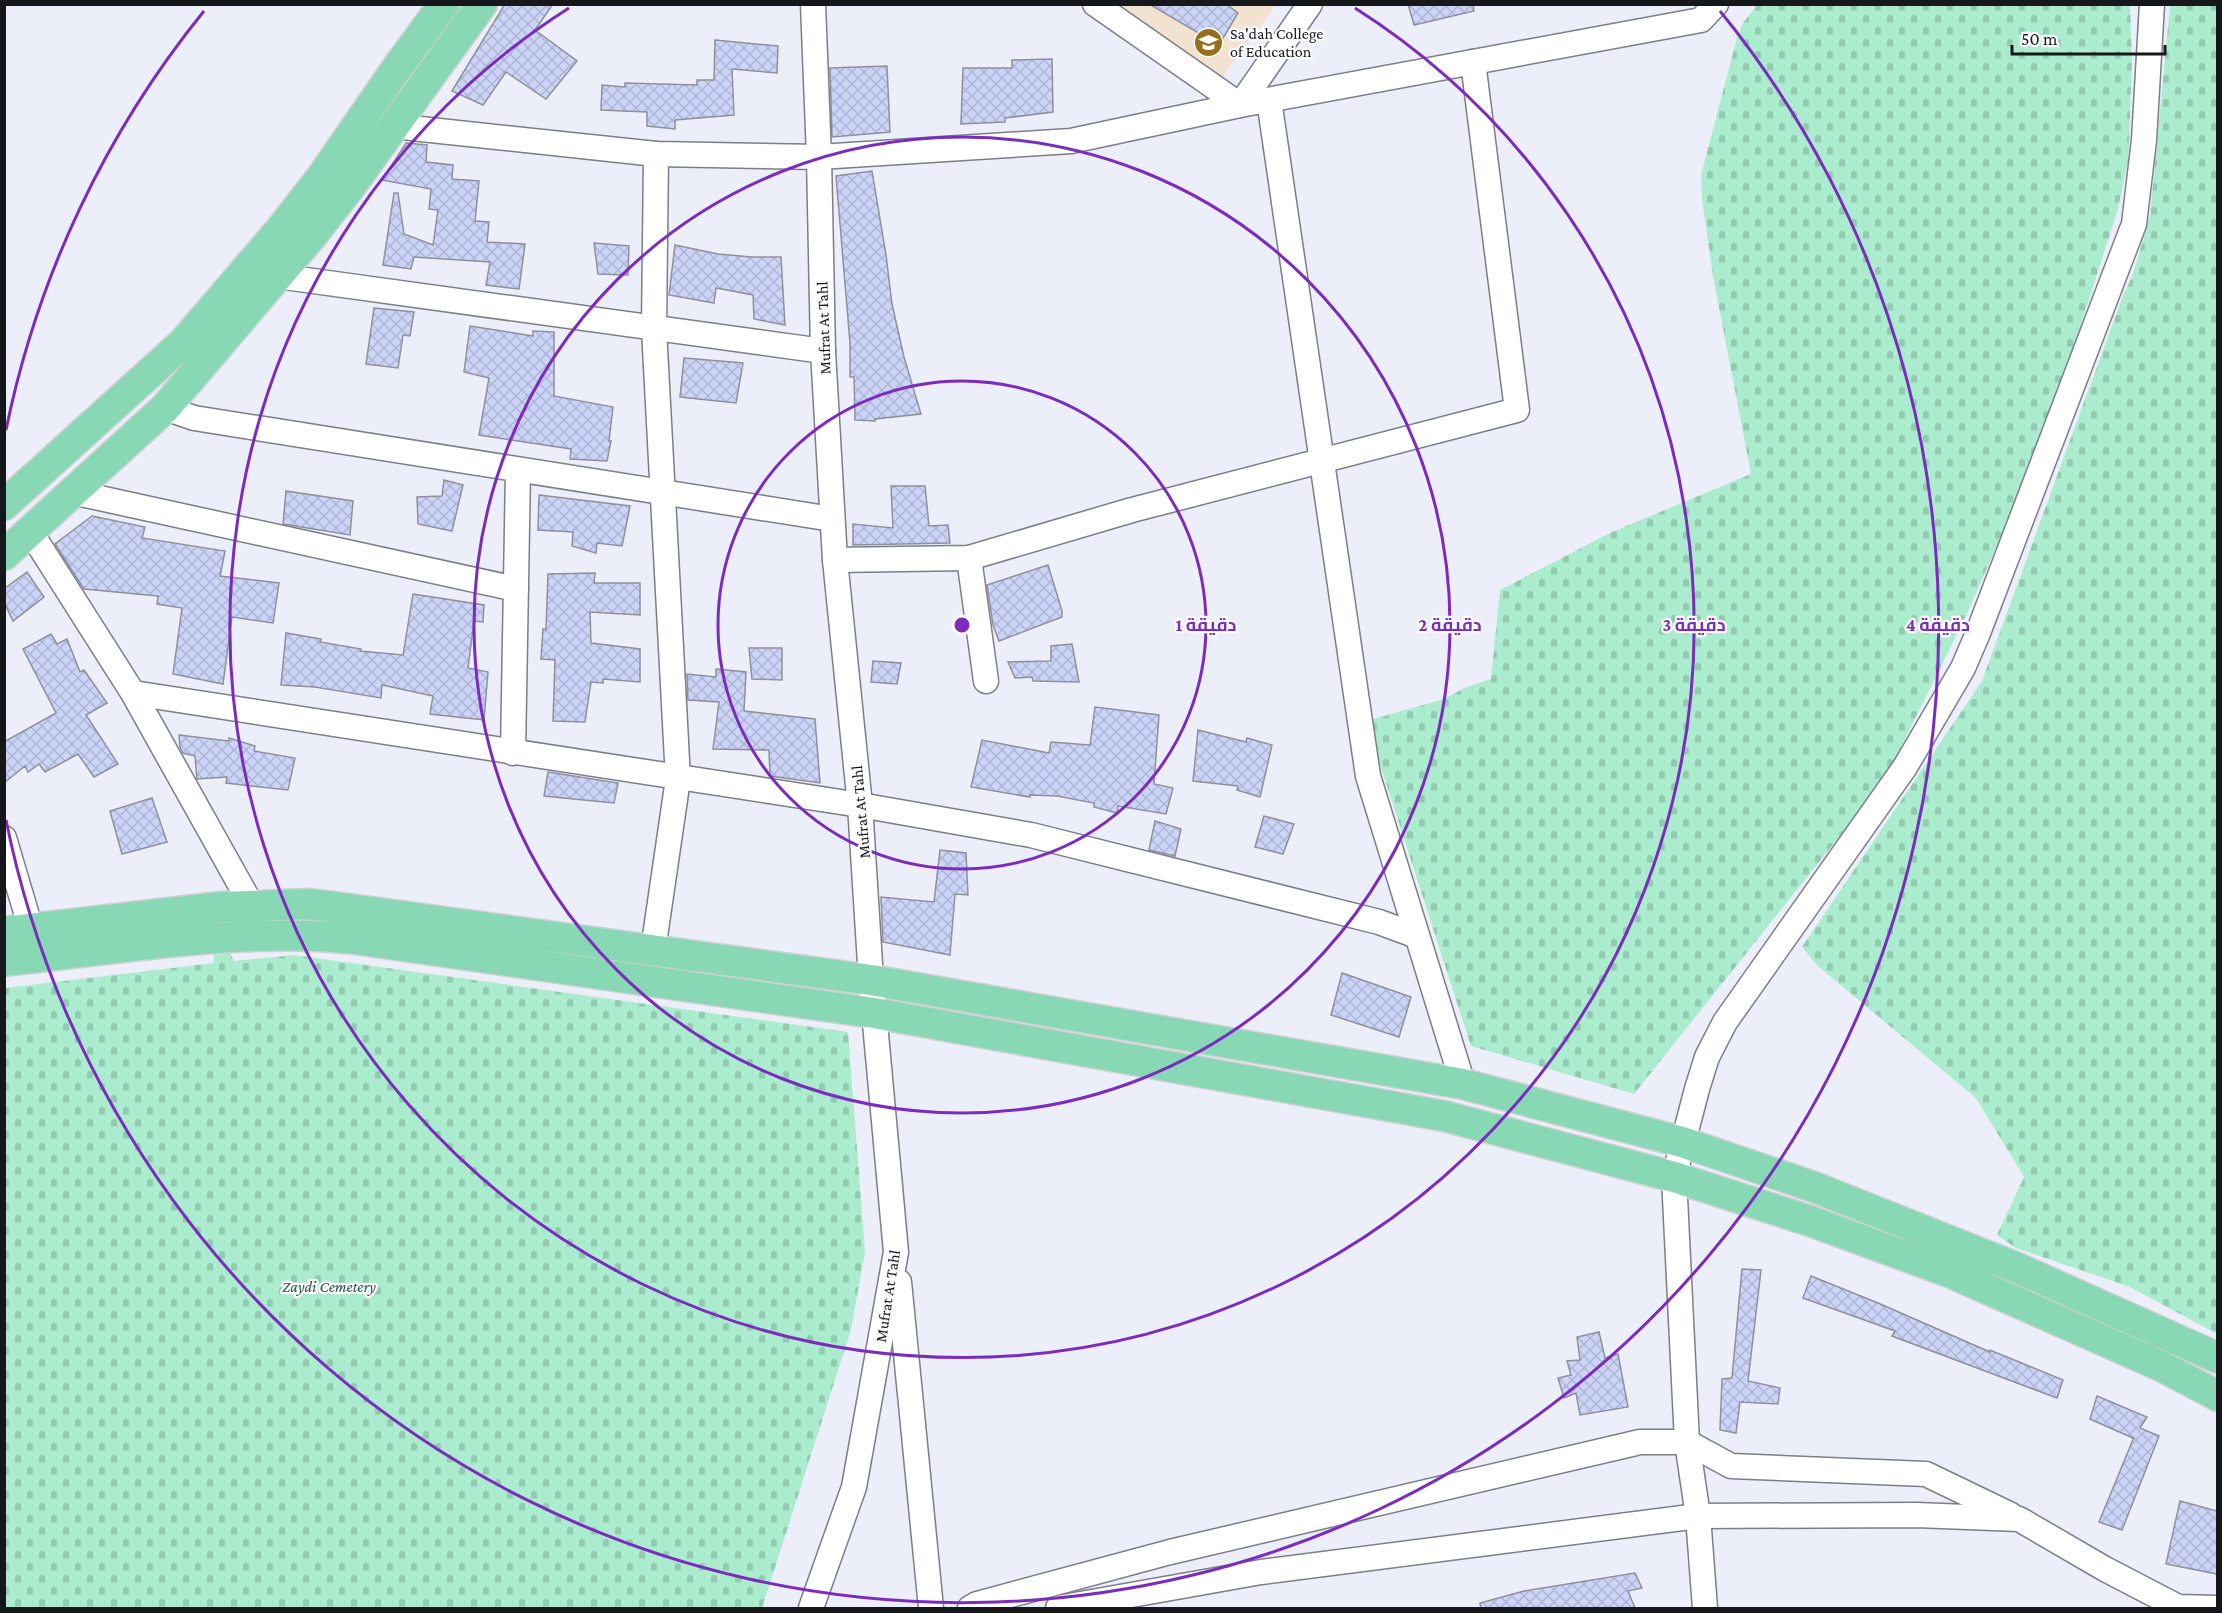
<svg xmlns="http://www.w3.org/2000/svg" width="2222" height="1613" font-family="'Crimson Pro',Cairo,serif">
<style>
.education{fill:#f1e3d0}
.cemetery{fill:url(#cemetery-stones)}
.building{fill:url(#building-cross-hatch);stroke:#8e909b;stroke-width:1.5}
.lines{fill:none;stroke-linecap:round;stroke-linejoin:round}
.minor-casing{stroke:#7c7e88;stroke-width:27}
.major-casing{stroke:#d0d1d1;stroke-width:33}
.minor{stroke:#fff;stroke-width:24}
.major{stroke:#88d8b6;stroke-width:30}
.ring{fill:none;stroke:#7b2cbf;stroke-width:3}
.labels{text-anchor:middle;stroke-width:4.5;stroke-linejoin:round;paint-order:stroke}
.poi-label{font-size:16px;fill:#16171b;stroke:#fcfcff;text-anchor:start}
.street-label{font-size:16px;fill:#16171b;stroke:#fcfcff}
.park-label{font-size:16px;font-style:italic;fill:#235541;stroke:#fcfcff}
.centre{fill:#7b2cbf;stroke:#fcfcff;stroke-width:3}
.ring-label{font-size:18px;text-anchor:middle;font-weight:bold;fill:#7b2cbf;stroke:#fcfcff;stroke-width:4.5;stroke-linejoin:round;paint-order:stroke}
</style>
<defs>
<pattern id="cemetery-stones" width="16" height="16" patternUnits="userSpaceOnUse" patternTransform="scale(1.5)"><rect width="16" height="16" fill="#abecce"/><path d="M2 7V4a2 2 0 0 1 4 0v3zM10 15v-3a2 2 0 0 1 4 0v3z" fill="#92cab0"/></pattern>
<pattern id="building-cross-hatch" width="8" height="8" patternUnits="userSpaceOnUse" patternTransform="scale(1.5)"><rect width="8" height="8" fill="#ccd4f8"/><path d="M0 0l8 8M0 8l8-8" fill="none" stroke="#aeb5d4"/></pattern>
</defs>
<rect width="100%" height="100%" fill="#eceffa"/>
<!-- education -->
<path class="education" d="M1118 5H1276L1221 79Z"/>
<!-- cemetery -->
<g class="cemetery">
<path d="M1757 5H2130L2132 60 2129 146 2128 161 2118 209 2047 431 1967 614 1896 757 1888 773 1863 807 1634 1094 1471 1046 1366 721 1441 700 1467 687 1491 679 1500 590 1612 532 1751 474 1713 276 1702 199 1701 175 1737 38 1743 23Z"/>
<path d="M2170 5H2218L2217 1334 2130 1287 2016 1248 1997 1235 2024 1177 1976 1098 1818 966 1802 947 1982 681 2124 293 2132 277 2150 216Z"/>
<path d="M230 953 234 961 294 955 848 1032 865 1252 851 1330 762 1608H5V988L214 963V955Z"/>
</g>
<!-- building -->
<g class="building">
<path d="M505 4H553L535 30 577 61 546 99 506 72 483 105 452 91Z"/>
<path d="M1149 4H1226L1238 13 1219 45Z"/>
<path d="M1408 4H1473L1474 11 1414 25Z"/>
<path d="M715 40 778 46 777 73 732 69 734 115 675 120V129L647 126V112L601 110 602 85 625 87V83L697 85V80H714Z"/>
<path d="M1052 59 1053 112 1005 118V122L961 124 963 68H1012V60Z"/>
<path d="M887 66 890 132 832 137 830 68Z"/>
<path d="M406 143 427 145 426 162 453 165 452 179 479 181 475 221 489 222 487 242 525 244 519 289 486 285 490 262 414 257 411 269 383 265 394 193H398L404 234 433 245 438 210 429 209 431 189 382 180Z"/>
<path d="M872 171 886 255 892 304 904 357 921 414 875 419V421L855 420 854 377H850V343L836 176Z"/>
<path d="M594 243 629 246 628 275 598 274Z"/>
<path d="M675 245 718 254 752 257H781L785 325 754 319 753 295 716 288 714 303 669 295Z"/>
<path d="M374 308 414 312 410 336 403 335 398 368 366 364Z"/>
<path d="M470 326 533 336V331L554 332V396L613 407 609 441H611L607 461 570 459 571 449 479 435 489 378 464 372Z"/>
<path d="M684 358 743 363 736 403 680 397Z"/>
<path d="M444 480 463 485 452 531 418 524 417 497 442 496Z"/>
<path d="M891 486H925L929 526 948 525 950 543 853 545V524L893 528Z"/>
<path d="M286 491 353 501 350 535 283 524Z"/>
<path d="M539 495 630 506 622 546 597 543 596 553 572 546 573 532 538 530Z"/>
<path d="M92 516 145 527 142 538 225 551 220 576 279 583 273 623 232 617 223 684 173 674 182 608 157 604 158 596 84 589 55 544Z"/>
<path d="M1048 565 1062 611V617L999 641 993 625 987 585Z"/>
<path d="M27 572 44 597 13 621 4 602V589Z"/>
<path d="M595 573 594 583H640V615L590 612 591 643 640 649V682L603 679V683L591 682 585 722 553 721 555 660 541 659 543 629H546L548 574Z"/>
<path d="M413 594 484 605 483 622 474 621 468 668 488 672 484 720 430 714 433 696 382 685 381 698 315 687 281 685 286 633 321 639 320 642 361 649 360 651 403 655Z"/>
<path d="M51 634 57 644 67 639 80 672 84 670 107 703 86 715 118 764 94 777 78 754 45 772 39 764 28 772 25 766 4 783V742L56 713 23 649Z"/>
<path d="M1072 644 1079 682 1033 681 1032 677 1015 678 1008 662 1051 661V646Z"/>
<path d="M749 648H782V680L752 679Z"/>
<path d="M873 661 901 663 897 684 871 682Z"/>
<path d="M716 669 746 672 744 711 815 719 820 783 770 776 769 750 713 749 719 702 688 700 687 674 716 677Z"/>
<path d="M1095 707 1159 715 1154 784 1173 788 1166 814 1118 806 1117 813 1094 807V803L1057 796 1030 795V797L971 787 982 740 1049 753 1051 742 1090 745Z"/>
<path d="M1198 730 1246 742 1247 738 1272 745 1260 797 1237 790 1238 786 1193 781Z"/>
<path d="M179 735 229 741V738L255 746 254 751 295 758 288 790 226 783 227 777 197 779 195 756 183 753 180 747Z"/>
<path d="M548 772 618 783 614 803 544 796Z"/>
<path d="M152 798 167 842 122 854 110 811Z"/>
<path d="M1264 816 1294 824 1283 854 1255 847Z"/>
<path d="M1155 821 1181 829 1175 856 1149 850Z"/>
<path d="M940 850 966 853 968 895 955 894 950 955 883 942 881 897 934 902Z"/>
<path d="M1342 973 1411 997 1399 1037 1331 1015Z"/>
<path d="M1742 1269 1761 1270 1748 1381 1780 1388 1778 1404 1740 1402 1736 1433 1720 1430 1722 1379 1732 1378Z"/>
<path d="M1811 1276 1878 1303 1990 1352V1350L2063 1380 2057 1398 1892 1336 1895 1331 1803 1298Z"/>
<path d="M1599 1332 1605 1358 1618 1354 1628 1407 1580 1415 1576 1393 1564 1398 1558 1378 1571 1375 1567 1361 1580 1360 1577 1337Z"/>
<path d="M2097 1396 2147 1417 2140 1428 2159 1436 2122 1530 2099 1522 2134 1437 2133 1438 2090 1419Z"/>
<path d="M2180 1501 2217 1511V1574L2166 1564Z"/>
<path d="M1635 1573 1642 1588 1628 1591 1635 1608H1481L1480 1603 1524 1591Z"/>
</g>
<g class="lines">
<defs>
<g id="minor">
<path d="M1095 4 1240 105 1310 4"/>
<path d="M1269 100 1368 776 1463 1084"/>
<path d="M393 126 656 154 819 157 1071 141 1240 105 1701 20 1716 4"/>
<path d="M277 276 823 351"/>
<path d="M165 408 194 418 832 519"/>
<path d="M72 492 516 589"/>
<path d="M30 531 133 693 252 906"/>
<path d="M969 558 986 681"/>
<path d="M835 560 969 558 1132 510 1517 410 1473 62"/>
<path d="M133 693 860 805 1031 835 1379 922 1417 936"/>
<path d="M513 753 518 470"/>
<path d="M4 838 31 929"/>
<path d="M653 950 678 779 654 329 656 154"/>
<path d="M899 1282 931 1608"/>
<path d="M811 1608 854 1487 896 1252 871 980 860 805 835 560 823 351 819 157 813 4"/>
<path d="M970 1608 977 1604 1170 1552 1640 1442H1687L1731 1466 1926 1474 2011 1515"/>
<path d="M1058 1608 1261 1572 1698 1516 1916 1515 2019 1519 2105 1569 2178 1607 2218 1608"/>
<path d="M1705 1608 1698 1516 1687 1442 1674 1177 1697 1089 1707 1057 1725 1022 1905 767 1963 668 1978 633 2134 224 2144 140 2152 4"/>
</g>
<g id="major">
<path d="M4 505 184 342 281 229 321 178 397 68 444 4"/>
<path d="M4 555 165 408 310 238 350 187 482 4"/>
<path d="M4 932 221 907 310 904 334 907 871 980 1463 1084 1682 1142 1814 1187 2015 1267 2218 1358"/>
<path d="M4 961C120 949 239 927 355 939L874 1013 1444 1116 1674 1177 1810 1221 1949 1272 2161 1366 2218 1396"/>
</g>
</defs>
<!-- minor casing -->
<use href="#minor" class="minor-casing"/>
<!-- major casing -->
<use href="#major" class="major-casing"/>
<!-- minor -->
<use href="#minor" class="minor"/>
<!-- major -->
<use href="#major" class="major"/>
</g>
<!-- distance rings -->
<g class="ring">
<circle cx="962" cy="625" r="244"/>
<circle cx="962" cy="625" r="488"/>
<path d="M1355 8A732 732 0 1 1 569 8"/>
<path d="M6 430A976 976 0 0 1 204 11M1720 11A976 976 0 1 1 6 820"/>
</g>
<!-- icons -->
<defs>
<symbol id="university-disc" viewBox="-11 -11 22 22"><circle r="9.5" fill="#956f19" stroke="#fcfcff"/><path d="M0-5L7-2L0 1L-7-2ZM-4 1L0 2.5L4 1V4Q0 6-4 4Z" fill="#fff"/></symbol>
</defs>
<g fill-rule="evenodd">
<use href="#university-disc" x="1192" y="26" width="33" height="33"/>
</g>
<g class="labels">
<!-- poi labels -->
<g class="poi-label">
<text x="1230" y="39">Sa'dah College<tspan x="1230" dy="18">of Education</tspan></text>
</g>
<!-- street labels -->
<g class="street-label">
<text transform="translate(823 328) rotate(-92)" y="6">Mufrat At Tahl</text>
<text transform="translate(860 812) rotate(-95)" y="6">Mufrat At Tahl</text>
<text transform="translate(887 1296) rotate(-81)" y="6">Mufrat At Tahl</text>
</g>
<!-- park labels -->
<g class="park-label">
<text x="329" y="1292">Zaydi Cemetery</text>
</g>
</g>
<circle cx="962" cy="625" r="9" class="centre"/>
<g class="ring-label">
<text x="1206" y="631">1 دقيقة</text>
<text x="1450" y="631">2 دقيقة</text>
<text x="1694" y="631">3 دقيقة</text>
<text x="1938" y="631">4 دقيقة</text>
</g>
<!-- border -->
<rect width="2222" height="1613" fill="none" stroke="#16171b" stroke-width="12"/>
<!-- scale -->
<path d="M2012 45v9h153v-9" fill="none" stroke="#16171b" stroke-width="3"/>
<text x="2021" y="45" font-size="18" fill="#16171b" stroke="#fcfcff" stroke-width="4.5" paint-order="stroke">50 m</text>
</svg>
